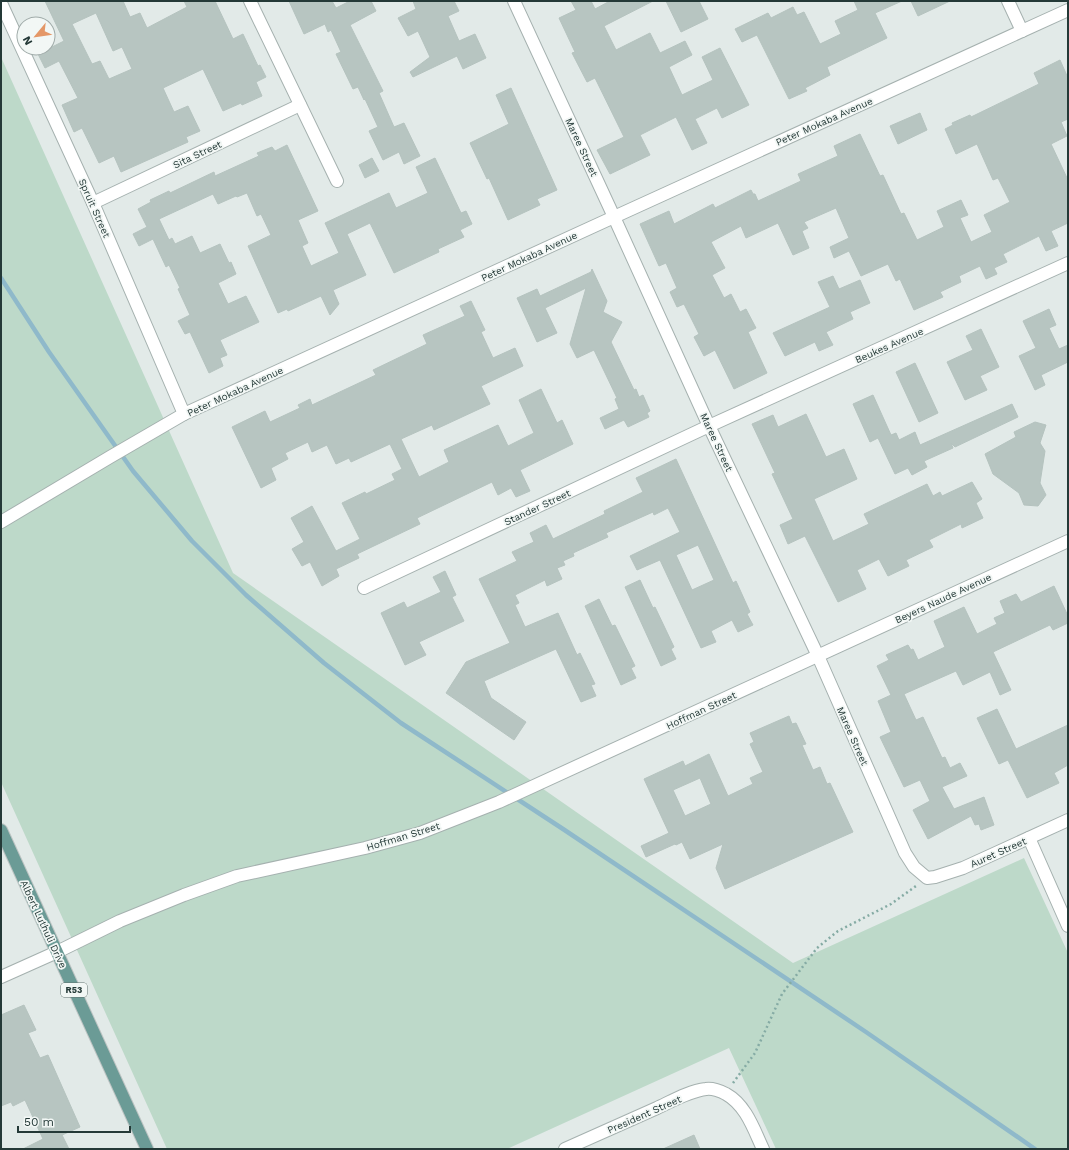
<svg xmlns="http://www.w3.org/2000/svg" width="1069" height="1150" font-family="'Work Sans',sans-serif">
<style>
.green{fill:#bdd9c9}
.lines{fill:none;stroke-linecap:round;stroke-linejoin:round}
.stream{stroke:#8fb9ca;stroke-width:4.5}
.building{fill:#b7c5c1;stroke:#b5c3bf;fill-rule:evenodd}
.minor-casing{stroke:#a5b1af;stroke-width:14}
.major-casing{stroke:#bdc4c3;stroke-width:14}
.path{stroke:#85aba4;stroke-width:2.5;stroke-dasharray:2 3;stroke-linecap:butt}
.minor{stroke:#fff;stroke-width:12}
.major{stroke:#6b9b96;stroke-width:12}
.labels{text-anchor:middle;stroke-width:3.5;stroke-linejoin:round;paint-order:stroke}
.shield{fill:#f2f7f5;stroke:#627270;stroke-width:1}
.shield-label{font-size:9px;font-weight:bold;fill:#243937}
.street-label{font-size:10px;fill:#243937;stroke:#f2f7f5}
</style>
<rect width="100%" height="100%" fill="#e2eae8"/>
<!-- green -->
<path class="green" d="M1 57 233 573 793 963 1024 858 1068 953V1149H776L729 1048 507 1149H167L1 782Z"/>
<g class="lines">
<!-- stream -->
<path class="stream" d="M1 278 49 352 133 471 192 541 246 595 324 663 401 723 563 829 866 1032 1035 1149"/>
</g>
<!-- building -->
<g class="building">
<path d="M45 1H123L130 17 140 13 147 28 187 7 184 1H215L233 39 243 34 258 66 260 65 266 77 256 82 262 96 242 105 241 103 223 111 203 69 163 88 174 112 188 106 200 131 186 137 188 142 121 172 114 156 99 163 82 128 74 132 62 105 78 98 59 61 45 68 38 54 64 41ZM96 13 113 51 122 47 132 69 109 79 100 61 92 64 72 24Z"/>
<path d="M289 1H332L336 8 350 1H371L376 11 350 25 383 91 379 93 394 127 404 123 420 156 404 164 399 152 383 160 369 131 378 127 365 99 364 100 358 87 353 89 336 54 341 52 331 30 328 32 325 24 304 34Z"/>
<path d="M413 1H454L459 11 448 16 459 41 475 34 486 58 463 69 457 56 413 77 410 72 430 57 418 31 408 36 398 18 416 9Z"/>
<path d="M571 1H591L595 9 610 1H653L604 26 616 50 650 33 660 53 685 41 692 55 669 67 682 95 713 80 702 57 720 48 749 105 722 118 717 108 695 119 707 143 692 150 676 117 640 135 650 155 610 174 597 150 624 137 595 78 587 82 572 53 575 52 559 18 576 10Z"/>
<path d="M666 1H699L708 19 681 32Z"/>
<path d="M854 1H902L875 13 887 38 827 67 830 75 805 88 807 91 789 99 757 35 742 42 735 29 768 13 771 18 793 7 797 15 804 12 820 44 841 34 835 21 858 10Z"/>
<path d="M911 1H950L918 16Z"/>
<path d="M1060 60 1068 78V119L1061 122 1067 136 1051 144 1068 180V223L1051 231 1058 246 1046 251 1039 236 1003 254 1007 262 994 268 997 274 986 279 980 266 959 276 961 282 940 292 943 297 914 310 900 279 896 281 888 264 861 276 849 251 834 258 830 247 849 238 836 208 804 222 808 228 802 231 809 248 793 255 778 223 746 238 741 226 711 242 725 268 712 275 724 298 731 294 740 312 746 309 756 328 748 332 767 373 734 389 715 350 704 356 694 337 699 334 684 304 677 307 670 292 677 288 666 263 659 266 640 224 669 211 674 224 713 204 715 208 751 190 753 194H755L758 201 801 181 798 174 838 156 834 146 860 134 880 176 883 175 901 214 904 213 917 240 944 227 937 211 961 200 968 215 960 218 971 242 992 232 984 215 1010 202 998 178 993 180 977 144 956 154 945 129 953 125 952 123 970 115 971 117 1039 84 1034 73Z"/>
<path d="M511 88 557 190 537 199 540 205 508 220 489 178 487 179 470 143 509 124 496 95Z"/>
<path d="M920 113 927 130 898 144 890 126Z"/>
<path d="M287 145 318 211 298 220 308 243 302 246 311 266 339 253 325 223 389 193 396 208 428 193 416 167 435 158 461 213 466 211 472 224 460 230 464 237 438 249 439 252 394 273 370 223 347 234 366 275 333 290 339 304 330 315 321 296 288 311 287 309 278 313 248 246 271 235 261 214 257 216 247 193 237 197 236 196 218 204 213 194 159 219 169 240 172 238 175 244 192 236 200 253 220 244 229 263 231 262 236 274 218 283 228 304 246 296 259 322 220 340 227 355 220 358 223 366 209 373 190 332 185 334 178 321 190 315 178 289 180 288 169 265 166 267 153 239 139 246 133 234 147 227 138 209 151 202 150 200 169 191 170 193 214 172 215 176 259 156 257 153 272 147 275 151Z"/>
<path d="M372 158 379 171 365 178 359 165Z"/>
<path d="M592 269 607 301 603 312 622 322 611 342 634 390 636 389 639 397 643 395 650 411 647 413 649 417 628 427 624 420 605 429 600 418 619 409 615 399 617 398 594 350 577 358 570 344 586 288 545 308 557 333 537 342 517 298 537 289 540 296 591 272Z"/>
<path d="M833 276 839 289 860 280 870 303 850 312 853 319 826 332 833 345 819 351 815 342 785 356 773 333 830 307 818 282Z"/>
<path d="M471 301 485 330 481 332 493 358 515 348 523 366 481 386 490 404 434 430 432 425 401 439 419 477 449 462 444 450 498 425 508 446 534 433 519 400 541 389 557 423 562 420 573 444 520 470 530 491 516 497 511 488 498 495 492 482 417 518 420 524 357 554 359 558 336 569 339 576 322 586 310 562 302 566 292 549 304 542 291 518 312 506 336 551 360 539 342 503 365 492 366 494 395 480 392 474 402 469 390 444 351 462 349 458 336 464 327 445 312 452 308 442 285 453 288 459 271 468 276 480 261 488 232 427 265 411 270 422 300 408 298 405 310 399 312 405 376 375 373 370 427 344 423 335 465 316 460 306Z"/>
<path d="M1049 309 1056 325 1049 328 1059 349 1068 345V362L1041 375 1045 385 1035 390 1019 356 1036 348 1023 321Z"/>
<path d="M981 329 999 367 980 376 987 390 965 400 947 362 973 350 966 336Z"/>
<path d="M915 363 938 413 919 422 896 372Z"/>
<path d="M873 395 891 435 896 433 899 440 915 432 920 445 1012 404 1018 417 955 447 951 443 953 448 924 461 927 467 912 475 908 468 895 474 878 438 870 442 853 404Z"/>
<path d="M806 414 826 457 844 449 857 479 814 499 833 541 869 524 864 514 927 484 933 496 940 492 942 496 972 482 982 499 976 503 983 518 962 528 961 524 929 540 933 547 906 560 909 566 888 576 879 559 857 570 866 589 838 602 805 536 788 544 780 525 793 519 772 474 775 473 752 424 773 415 778 427Z"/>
<path d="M1035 422 1046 425 1040 443 1045 451 1040 483 1046 495 1038 506 1024 505 1019 493 993 474 985 454 1016 437 1014 432Z"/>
<path d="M676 459 733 583 736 581 750 612 747 614 753 625 738 632 732 620 711 631 716 642 701 648 660 560 637 570 630 556 680 532 668 508 654 515 653 512 606 533 608 537 573 553 574 556 563 561 565 565 557 568 562 579 547 586 545 580 515 595 519 603 515 605 525 627 558 613 577 655 580 653 595 684 591 685 596 696 581 702 556 649 484 681 491 698 526 722 514 740 446 693 466 662 510 643 479 579 517 561 512 552 534 542 530 533 546 525 553 539 605 514 604 511 643 492 636 478ZM698 545 714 580 692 590 676 555Z"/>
<path d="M445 571 456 595 452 597 464 621 419 642 426 655 405 665 381 613 404 602 407 608 441 592 433 577Z"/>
<path d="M640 580 653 608 655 607 674 647 671 649 676 659 661 666 625 587Z"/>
<path d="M1054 586 1068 616V623L1053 630 1050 625 993 652 1011 690 1000 695 990 672 963 685 956 671 904 694 916 720 923 717 942 758 945 757 950 768 960 763 967 776 942 787 954 809 984 797 994 825 981 830 979 824 975 825 971 816 928 839 913 810 930 801 920 780 904 787 880 737 891 732 878 701 891 695 877 666 889 660 886 655 908 645 911 650 913 649 918 660 945 647 934 621 964 607 977 634 997 624 994 618 1005 613 1000 601 1016 594 1021 602Z"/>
<path d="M599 599 612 626 615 625 635 666 631 668 636 678 621 685 585 606Z"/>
<path d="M997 709 1016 749 1068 725V765L1054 773 1059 783 1027 798 1008 760 999 764 977 718Z"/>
<path d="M789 716 792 724 796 723 806 744 802 745 813 770 820 767 827 784 830 783 853 832 725 889 716 868 723 844 690 859 682 842 676 845 675 844 646 857 641 846 669 833 644 779 683 761 685 766 709 754 728 796 753 784 750 778 763 772 750 744 754 742 750 733ZM700 778 711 804 685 816 673 790Z"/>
<path d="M24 1005 36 1030 28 1033 40 1058 48 1055 80 1127 62 1135 69 1149H23L43 1139 25 1100 13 1106 11 1102 1 1106V1015Z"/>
<path d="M694 1135 700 1149H663Z"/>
</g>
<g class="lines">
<defs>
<g id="minor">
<path d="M250 1 337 181"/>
<path d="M514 1 614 217 709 426 818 656 905 853 914 867 927 878 935 877 963 868 1068 820"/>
<path d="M1008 1 1022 31"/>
<path d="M1 3 93 203 184 414"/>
<path d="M93 203 300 105"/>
<path d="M1 522 110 457 184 414 614 217 1068 10"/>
<path d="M364 588 709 426 1068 263"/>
<path d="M1029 838 1068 926"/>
<path d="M1 977 57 952 120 921 184 895 237 876 365 848 420 833 499 802 1068 541"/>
<path d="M565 1149C596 1135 626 1122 657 1108 672 1101 689 1091 706 1089 712 1088 721 1091 726 1094 746 1105 754 1130 763 1149"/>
</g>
<path id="major" d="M1 830 147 1149"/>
</defs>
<!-- minor casing -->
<use href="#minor" class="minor-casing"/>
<!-- major casing -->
<use href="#major" class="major-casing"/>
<!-- path -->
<path class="path" d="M733 1083 755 1053 782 994 817 948 838 931 891 904 916 886"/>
<!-- minor -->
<use href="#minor" class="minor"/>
<!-- major -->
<use href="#major" class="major"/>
</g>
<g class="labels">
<!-- shield labels -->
<rect class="shield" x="61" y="983" width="26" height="14" rx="3"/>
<g class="shield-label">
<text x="74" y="993">R53</text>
</g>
<!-- street labels -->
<g class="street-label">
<text transform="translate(824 121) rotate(-24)" y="4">Peter Mokaba Avenue</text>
<text transform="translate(582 147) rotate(65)" y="4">Maree Street</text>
<text transform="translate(197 154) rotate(-25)" y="4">Sita Street</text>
<text transform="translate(95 208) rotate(66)" y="4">Spruit Street</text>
<text transform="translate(529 256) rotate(-25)" y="4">Peter Mokaba Avenue</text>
<text transform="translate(889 345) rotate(-24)" y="4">Beukes Avenue</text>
<text transform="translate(235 391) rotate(-25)" y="4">Peter Mokaba Avenue</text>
<text transform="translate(717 442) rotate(65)" y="4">Maree Street</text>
<text transform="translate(537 507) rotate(-25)" y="4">Stander Street</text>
<text transform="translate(943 598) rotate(-25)" y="4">Beyers Naude Avenue</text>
<text transform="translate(701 710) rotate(-25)" y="4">Hoffman Street</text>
<text transform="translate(853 736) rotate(66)" y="4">Maree Street</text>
<text transform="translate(403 836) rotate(-17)" y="4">Hoffman Street</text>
<text transform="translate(998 852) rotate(-24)" y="4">Auret Street</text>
<text transform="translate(44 924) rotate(65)" y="4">Albert Luthuli Drive</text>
<text transform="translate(644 1114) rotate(-24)" y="4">President Street</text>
</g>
</g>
<!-- border -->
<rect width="1069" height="1150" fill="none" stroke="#243937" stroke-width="4"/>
<!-- north arrow -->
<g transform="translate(36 36) rotate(241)"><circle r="19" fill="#f2f7f5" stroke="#a0aba9"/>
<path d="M0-3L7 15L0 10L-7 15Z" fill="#e49767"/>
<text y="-6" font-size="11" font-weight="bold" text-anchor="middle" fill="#243937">N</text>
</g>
<!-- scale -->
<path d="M18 1126v6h112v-6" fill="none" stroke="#243937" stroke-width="2"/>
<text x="24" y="1126" font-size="12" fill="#243937" stroke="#f2f7f5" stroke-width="3" paint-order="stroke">50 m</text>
</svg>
